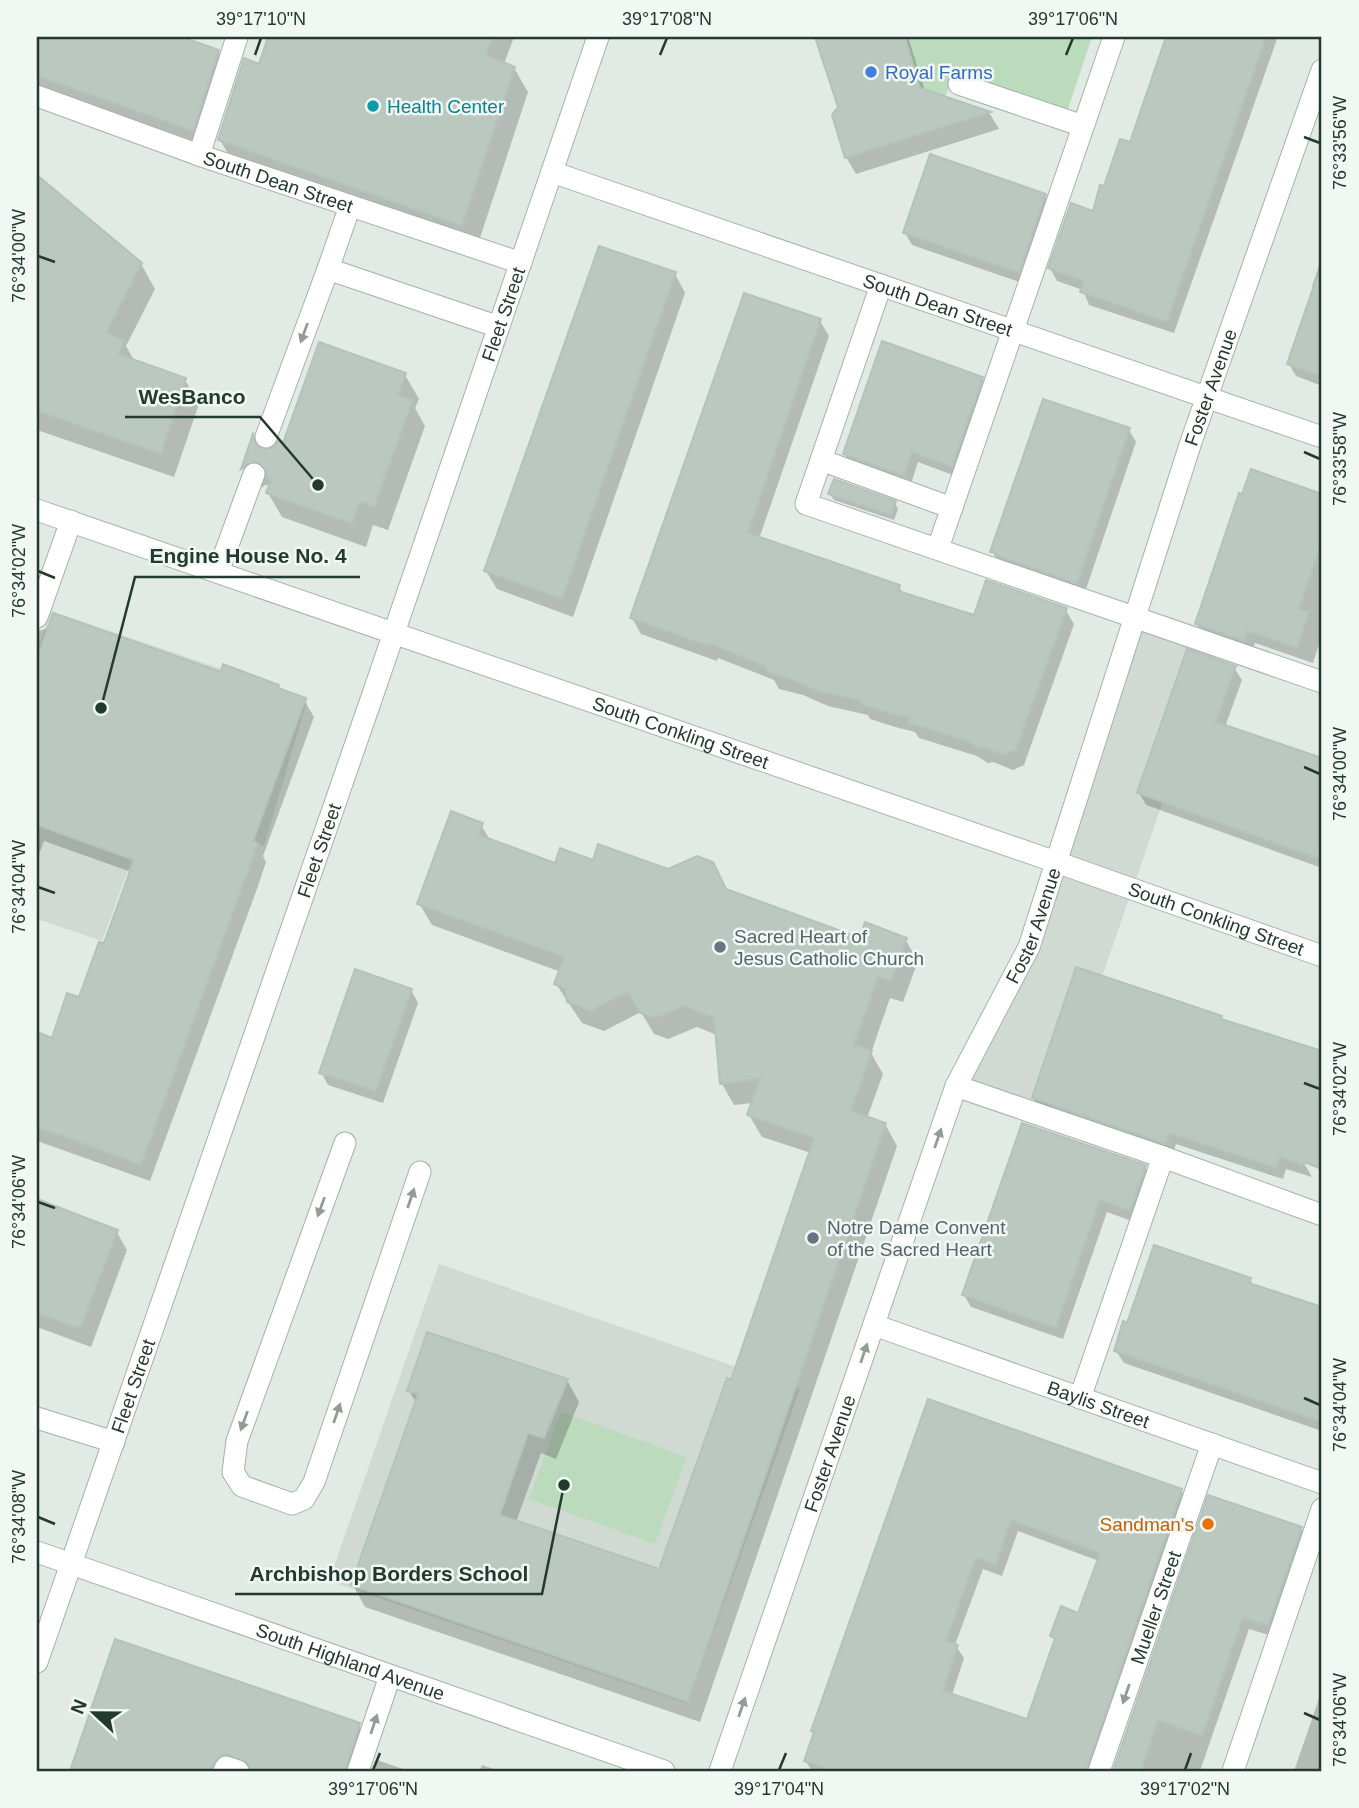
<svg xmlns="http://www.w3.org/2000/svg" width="1359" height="1808" font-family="Helvetica,sans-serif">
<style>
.built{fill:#d0dad3}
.green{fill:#bcdabc}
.shadow{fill:#0003;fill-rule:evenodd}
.building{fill:#bac8bf;stroke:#b4c3b9;stroke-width:2;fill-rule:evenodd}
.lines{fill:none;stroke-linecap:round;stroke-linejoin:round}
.minor-tunnel{stroke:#bbc7c0;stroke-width:21;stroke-dasharray:21 10;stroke-linecap:butt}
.minor-casing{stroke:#a4b2aa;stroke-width:23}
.minor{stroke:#fff;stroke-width:21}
.oneway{fill:#919c96}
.ticks{fill:none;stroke:#233a2e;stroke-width:2.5}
.shop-dot{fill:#3f7fe0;stroke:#f1f7f3;stroke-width:2.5}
.culture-dot{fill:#0f9aa8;stroke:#f1f7f3;stroke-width:2.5}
.worship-dot{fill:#6b7280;stroke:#f1f7f3;stroke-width:2.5}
.food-dot{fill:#e8710a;stroke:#f1f7f3;stroke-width:2.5}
.labels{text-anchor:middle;stroke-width:5;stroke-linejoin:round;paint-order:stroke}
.shop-label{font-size:19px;fill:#366cbe;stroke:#f1f7f3;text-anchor:start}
.culture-label{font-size:19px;fill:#0d838f;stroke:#f1f7f3;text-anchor:start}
.street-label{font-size:19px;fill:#233a2e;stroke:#f1f7f3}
.worship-label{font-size:19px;fill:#5b616d;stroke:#f1f7f3;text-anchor:start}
.food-label{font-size:19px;fill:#c56008;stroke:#f1f7f3;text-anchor:end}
.leader{fill:none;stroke:#233a2e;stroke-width:2.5}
.callout-dot{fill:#233a2e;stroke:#f1f7f3;stroke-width:2.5}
.callout-label{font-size:21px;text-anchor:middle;font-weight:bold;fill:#233a2e;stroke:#f1f7f3;stroke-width:5;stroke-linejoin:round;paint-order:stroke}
.neatline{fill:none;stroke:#233a2e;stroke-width:2.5}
.ticks-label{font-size:18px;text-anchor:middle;fill:#233a2e}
</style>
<rect width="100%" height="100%" fill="#e1eae4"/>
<!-- built -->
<g class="built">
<path d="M51 611 308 698 264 846 152 805 102 941 37 919V651Z"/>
<path d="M1129 627 1219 641 1053 1117 969 1087Z"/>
<path d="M439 1264 800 1389 688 1704 329 1581Z"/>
</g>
<!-- green -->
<g class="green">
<path d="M905 37H1092L1067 112 955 70 933 130Z"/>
<path d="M561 1412 687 1457 655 1544 529 1499Z"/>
</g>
<!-- shadow -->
<g class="shadow">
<path d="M37 37H177L218 51 225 64 200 143 37 86Z"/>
<path d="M270 37H514L504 64 514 68 528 92 476 250 234 164 220 140 260 66Z"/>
<path d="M817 37H908L925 91 990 114 999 129 856 174 846 157 839 108Z"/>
<path d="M1168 37H1276L1277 39 1174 333 1089 305 1083 290 1057 281 1050 268 1094 213 1105 188 1132 144Z"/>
<path d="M37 183 52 190 141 264 155 289 126 346 135 362 185 380 199 404 174 477 37 430Z"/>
<path d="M1045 196 1051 207 1025 284 912 245 905 233Z"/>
<path d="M1322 257V386L1296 376 1289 364 1314 290 1312 286Z"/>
<path d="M675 274 685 293 573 617 497 589 486 571Z"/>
<path d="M820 321 829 336 759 539 899 587 904 594 975 617 1065 609 1074 624 1024 765 1013 770 993 762 988 763 977 756 919 738 915 732 895 727 870 719 868 715 828 706 803 695 779 689 774 680 718 658 717 661 641 634 632 618Z"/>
<path d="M405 375 419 399 415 408 425 426 388 530 373 525 366 547 282 517 268 493 271 485H265L256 492 243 469 254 438 261 451 284 445Z"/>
<path d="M982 378 988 389 958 477 918 462 910 487 851 465 844 454Z"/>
<path d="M1129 430 1136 442 1084 595 1000 564 992 551Z"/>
<path d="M1252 472 1322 495V635L1313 663 1255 643 1251 653 1205 637 1197 624Z"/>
<path d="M830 494 895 503 898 509 894 520 834 500Z"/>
<path d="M54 616 222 674 278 687 280 691 304 700 314 717 263 856 266 862 258 886 150 1181 37 1141V1034L53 1039 80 999 105 945 131 872 44 841 37 860V631L46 629Z"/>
<path d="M1234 668 1242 680 1225 727 1322 761V868L1146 805 1139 793Z"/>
<path d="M481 825 490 840 556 865 594 862 668 871 712 863 727 891 861 940 905 939 918 961 903 1002 890 998 871 1053 883 1074 867 1118 885 1124 897 1146 700 1722 365 1607 353 1585 417 1404 409 1391 567 1380 579 1402 556 1459 541 1453 516 1522 660 1571 733 1382 811 1153 762 1137 749 1115 753 1103 734 1105 722 1084 717 1035 697 1027 668 1039 654 1034 641 1012 604 1031 582 1023 556 984 561 972 432 925 419 903Z"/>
<path d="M411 990 418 1003 383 1103 328 1085 321 1072Z"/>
<path d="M1221 1018 1223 1022 1322 1053V1170L1304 1163 1312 1177 1286 1169 1283 1179 1176 1144 1172 1155 1041 1110 1033 1098Z"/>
<path d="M1145 1167 1152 1179 1137 1223 1107 1212 1063 1339 971 1307 964 1295Z"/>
<path d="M37 1203 116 1231 127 1250 91 1347 37 1327Z"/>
<path d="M1250 1279 1254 1287 1322 1310V1431L1124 1363 1116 1351Z"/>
<path d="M929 1402 1181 1491 1188 1502 1095 1771H812L805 1760 815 1734 813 1731ZM1018 1531 1099 1561 1079 1615 1052 1636 1055 1642 1028 1721 952 1695 964 1658 955 1645 983 1569 1002 1576Z"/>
<path d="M1209 1498 1301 1529 1308 1540 1275 1637 1249 1629 1200 1771H1115Z"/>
<path d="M1322 1555V1572L1319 1565Z"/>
<path d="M116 1641 359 1725 367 1738 355 1771H251L192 1753 186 1771H71Z"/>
<path d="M1322 1690V1771H1294Z"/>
<path d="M377 1760 409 1771H373Z"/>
<path d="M482 1765 499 1771H480Z"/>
</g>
<!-- building -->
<g class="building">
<path d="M37 37H182L219 50 193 131 37 76Z"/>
<path d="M268 37H492L486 55 515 67 462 226 218 140 244 58 259 64Z"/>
<path d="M815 37H905L920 88 991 112 845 158 832 115 838 107Z"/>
<path d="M1166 37H1266L1167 322 1080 292 1084 281 1048 268 1071 203 1093 211 1100 185 1104 186 1120 139 1130 142Z"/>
<path d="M930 154 1046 194 1019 273 903 233Z"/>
<path d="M37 175 142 263 107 332 125 341 118 354 186 378 161 454 37 411Z"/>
<path d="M599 246 676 272 562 599 484 571Z"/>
<path d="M1317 277 1322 278V377L1287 364Z"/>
<path d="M744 293 821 319 748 533 900 585 898 591 974 615 986 580 1067 608 1016 750 1003 755 984 747 978 748 967 741 908 723 910 718 885 712 860 704 861 701 818 691 793 680 768 673 764 666 709 643 708 646 630 618Z"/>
<path d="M882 341 983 377 952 467 912 452 904 476 843 454Z"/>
<path d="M319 342 406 373 398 395 413 400 374 507 360 502 352 524 266 493 271 480 266 478 267 471 259 462 251 461 241 469 253 434 256 445 262 449 274 447 278 441 283 443Z"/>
<path d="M1043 399 1130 428 1077 584 995 555 996 553 990 552Z"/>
<path d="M1251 469 1322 494V541L1299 609 1309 612 1297 648 1248 631 1244 641 1195 624 1239 493 1242 494Z"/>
<path d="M834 479 896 501 891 515 828 494Z"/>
<path d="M53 613 221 672 223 664 279 685 278 688 306 698 253 841 258 843 249 868 141 1165 37 1127V1032L52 1038 67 993 79 997 99 942 104 943 134 860 37 825V659Z"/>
<path d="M1187 649 1236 666 1216 722 1322 758V860L1137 793Z"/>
<path d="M451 811 483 823 479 835 555 863 560 848 593 860 598 844 668 869 697 856 713 862 726 889 860 938 865 922 907 938 891 981 878 977 854 1045 872 1051 851 1111 886 1123 688 1702 351 1585 418 1394 407 1391 427 1332 568 1379 544 1438 528 1433 500 1515 659 1569 727 1378 731 1380 814 1138 747 1115 760 1079 720 1084 714 1018 684 1006 655 1018 640 1013 628 991 591 1011 567 1002 565 989 554 984 564 957 417 904Z"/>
<path d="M1076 967 1222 1016 1221 1019 1322 1051V1169L1305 1162 1303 1165 1280 1157 1276 1168 1169 1133 1166 1144 1032 1098Z"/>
<path d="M355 969 412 989 376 1091 319 1073Z"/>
<path d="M1022 1123 1146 1165 1130 1211 1100 1200 1056 1328 962 1295Z"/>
<path d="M37 1199 118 1230 80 1329 37 1313Z"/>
<path d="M1154 1245 1251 1278 1249 1283 1322 1307V1422L1114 1351 1123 1321 1127 1323Z"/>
<path d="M928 1399 1182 1489 1086 1771H834L804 1761 814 1732 811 1731ZM1011 1520 1100 1553 1078 1613 1061 1606 1050 1636 1055 1638 1027 1719 943 1691 958 1645 946 1641 976 1558 996 1565Z"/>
<path d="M1208 1495 1302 1527 1268 1626 1243 1618 1202 1736 1158 1720 1141 1771H1113Z"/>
<path d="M115 1639 360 1723 345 1771H251L247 1762 225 1754 215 1761 211 1771H70Z"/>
</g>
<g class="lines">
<!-- minor-tunnel -->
<path class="minor-tunnel" d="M254 474 266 437"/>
<defs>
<g id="minor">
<path d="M959 84 1083 126"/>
<path id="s1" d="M37 96 199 155 521 263"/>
<path d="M199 155 237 37"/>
<path id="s2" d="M552 172 1322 437"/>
<path d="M350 206 328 269 499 327"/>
<path d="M881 285 806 504 1322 682"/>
<path d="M266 437 328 269"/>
<path d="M821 460 952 508"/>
<path id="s3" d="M37 510 1056 862 1322 956"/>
<path d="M938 548 1114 37"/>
<path d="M218 572 254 474"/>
<path d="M37 617 71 521"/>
<path d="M956 1086 1163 1157 1322 1215"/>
<path d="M345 1143 237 1441 233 1472 242 1486 292 1504 304 1499 314 1482 420 1172"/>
<path id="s4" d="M874 1325 1322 1483"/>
<path d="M1080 1398 1163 1157"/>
<path d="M37 1418 114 1442"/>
<path id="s5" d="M37 1552 664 1771"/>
<path id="s6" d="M37 1662 373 694 598 37"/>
<path d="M224 1771 226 1767 238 1771"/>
<path d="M358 1771 390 1676"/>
<path id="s7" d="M720 1771 956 1086 1029 947 1191 442 1322 70"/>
<path id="s8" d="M1099 1771 1212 1444"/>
<path d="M1233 1771 1322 1509"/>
</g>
</defs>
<!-- minor casing -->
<use href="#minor" class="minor-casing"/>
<!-- minor -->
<use href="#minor" class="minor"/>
</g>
<!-- one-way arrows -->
<defs><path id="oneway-solid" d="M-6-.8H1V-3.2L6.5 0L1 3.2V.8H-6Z" transform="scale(1.75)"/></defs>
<g class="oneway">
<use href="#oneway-solid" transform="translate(304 333) rotate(110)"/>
<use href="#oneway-solid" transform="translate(938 1138) rotate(-71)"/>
<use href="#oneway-solid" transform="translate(411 1198) rotate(-71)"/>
<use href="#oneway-solid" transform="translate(321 1207) rotate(110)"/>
<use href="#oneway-solid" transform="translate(864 1353) rotate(-71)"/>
<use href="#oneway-solid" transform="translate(337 1413) rotate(-71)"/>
<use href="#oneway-solid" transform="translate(244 1421) rotate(110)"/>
<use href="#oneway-solid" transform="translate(1126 1694) rotate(109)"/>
<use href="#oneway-solid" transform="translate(742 1707) rotate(-71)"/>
<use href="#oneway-solid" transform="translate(374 1724) rotate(-72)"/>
</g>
<!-- ticks -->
<path class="ticks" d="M255 55 261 38M660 55 667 38M1066 55 1073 38M1304 137 1320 143M38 256 55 262M1304 452 1320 459M38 571 55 578M1304 767 1320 774M38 887 55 893M1304 1083 1320 1089M38 1202 55 1208M1304 1398 1320 1405M38 1517 55 1524M1304 1713 1320 1720M373 1770 380 1753M779 1770 786 1753M1185 1770 1191 1753"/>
<!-- markers -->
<circle class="shop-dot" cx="871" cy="72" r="7"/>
<circle class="culture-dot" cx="373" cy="106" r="7"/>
<g class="worship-dot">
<circle cx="720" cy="947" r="7"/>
<circle cx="813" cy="1238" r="7"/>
</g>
<circle class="food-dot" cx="1208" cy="1524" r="7"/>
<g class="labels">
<!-- shop labels -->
<g class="shop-label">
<text x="885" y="79">Royal Farms</text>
</g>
<!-- culture labels -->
<g class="culture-label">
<text x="387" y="113">Health Center</text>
</g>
<!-- street labels -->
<g class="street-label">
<text dy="7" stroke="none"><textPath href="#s1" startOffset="256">South Dean Street</textPath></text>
<text dy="7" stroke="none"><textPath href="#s2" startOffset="408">South Dean Street</textPath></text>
<text dy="7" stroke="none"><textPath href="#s6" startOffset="1426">Fleet Street</textPath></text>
<text dy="7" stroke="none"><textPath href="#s7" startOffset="1470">Foster Avenue</textPath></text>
<text dy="7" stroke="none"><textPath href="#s3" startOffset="681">South Conkling Street</textPath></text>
<text dy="7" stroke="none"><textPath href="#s6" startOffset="859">Fleet Street</textPath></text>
<text dy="7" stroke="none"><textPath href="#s3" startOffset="1248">South Conkling Street</textPath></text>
<text dy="7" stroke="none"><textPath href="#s7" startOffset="903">Foster Avenue</textPath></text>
<text dy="7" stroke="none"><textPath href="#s6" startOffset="292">Fleet Street</textPath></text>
<text dy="7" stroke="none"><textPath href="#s4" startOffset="238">Baylis Street</textPath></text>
<text dy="7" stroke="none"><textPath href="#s7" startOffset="336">Foster Avenue</textPath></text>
<text dy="7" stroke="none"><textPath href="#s8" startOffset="173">Mueller Street</textPath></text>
<text dy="7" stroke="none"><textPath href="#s5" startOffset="332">South Highland Avenue</textPath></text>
</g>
<!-- worship labels -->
<g class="worship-label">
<text x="734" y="943">Sacred Heart of<tspan x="734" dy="22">Jesus Catholic Church</tspan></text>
<text x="827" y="1234">Notre Dame Convent<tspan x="827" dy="22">of the Sacred Heart</tspan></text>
</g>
<!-- food labels -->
<g class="food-label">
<text x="1194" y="1531">Sandman's</text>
</g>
</g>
<!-- callouts -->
<path class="leader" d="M318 485L260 417H125M101 708L135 577H360M564 1485L542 1594H235"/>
<g class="callout-dot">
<circle cx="318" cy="485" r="7"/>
<circle cx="101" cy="708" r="7"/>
<circle cx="564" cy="1485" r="7"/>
</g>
<g class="callout-label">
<text x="192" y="404">WesBanco</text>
<text x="248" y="563">Engine House No. 4</text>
<text x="389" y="1581">Archbishop Borders School</text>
</g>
<!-- border -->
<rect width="1359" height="1808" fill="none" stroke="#f1f7f3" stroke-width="77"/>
<!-- north arrow -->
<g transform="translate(94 1713) rotate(292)" stroke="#f1f7f3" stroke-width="5" paint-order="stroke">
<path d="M0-5L12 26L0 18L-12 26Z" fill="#233a2e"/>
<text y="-10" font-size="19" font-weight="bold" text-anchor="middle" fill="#233a2e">N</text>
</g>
<rect x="38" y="38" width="1282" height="1732" class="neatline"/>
<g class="ticks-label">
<text x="261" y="25">39°17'10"N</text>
<text x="667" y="25">39°17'08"N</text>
<text x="1073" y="25">39°17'06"N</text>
<text transform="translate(1340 143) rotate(-90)" y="6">76°33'56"W</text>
<text transform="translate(19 256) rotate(-90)" y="6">76°34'00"W</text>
<text transform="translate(1340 459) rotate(-90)" y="6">76°33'58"W</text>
<text transform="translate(19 571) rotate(-90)" y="6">76°34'02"W</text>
<text transform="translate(1340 774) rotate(-90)" y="6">76°34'00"W</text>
<text transform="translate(19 887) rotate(-90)" y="6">76°34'04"W</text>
<text transform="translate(1340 1089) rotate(-90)" y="6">76°34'02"W</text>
<text transform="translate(19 1202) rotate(-90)" y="6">76°34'06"W</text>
<text transform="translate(1340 1405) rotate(-90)" y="6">76°34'04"W</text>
<text transform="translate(19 1517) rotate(-90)" y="6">76°34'08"W</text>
<text transform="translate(1340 1720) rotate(-90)" y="6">76°34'06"W</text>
<text x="373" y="1795">39°17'06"N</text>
<text x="779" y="1795">39°17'04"N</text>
<text x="1185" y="1795">39°17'02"N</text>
</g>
</svg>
